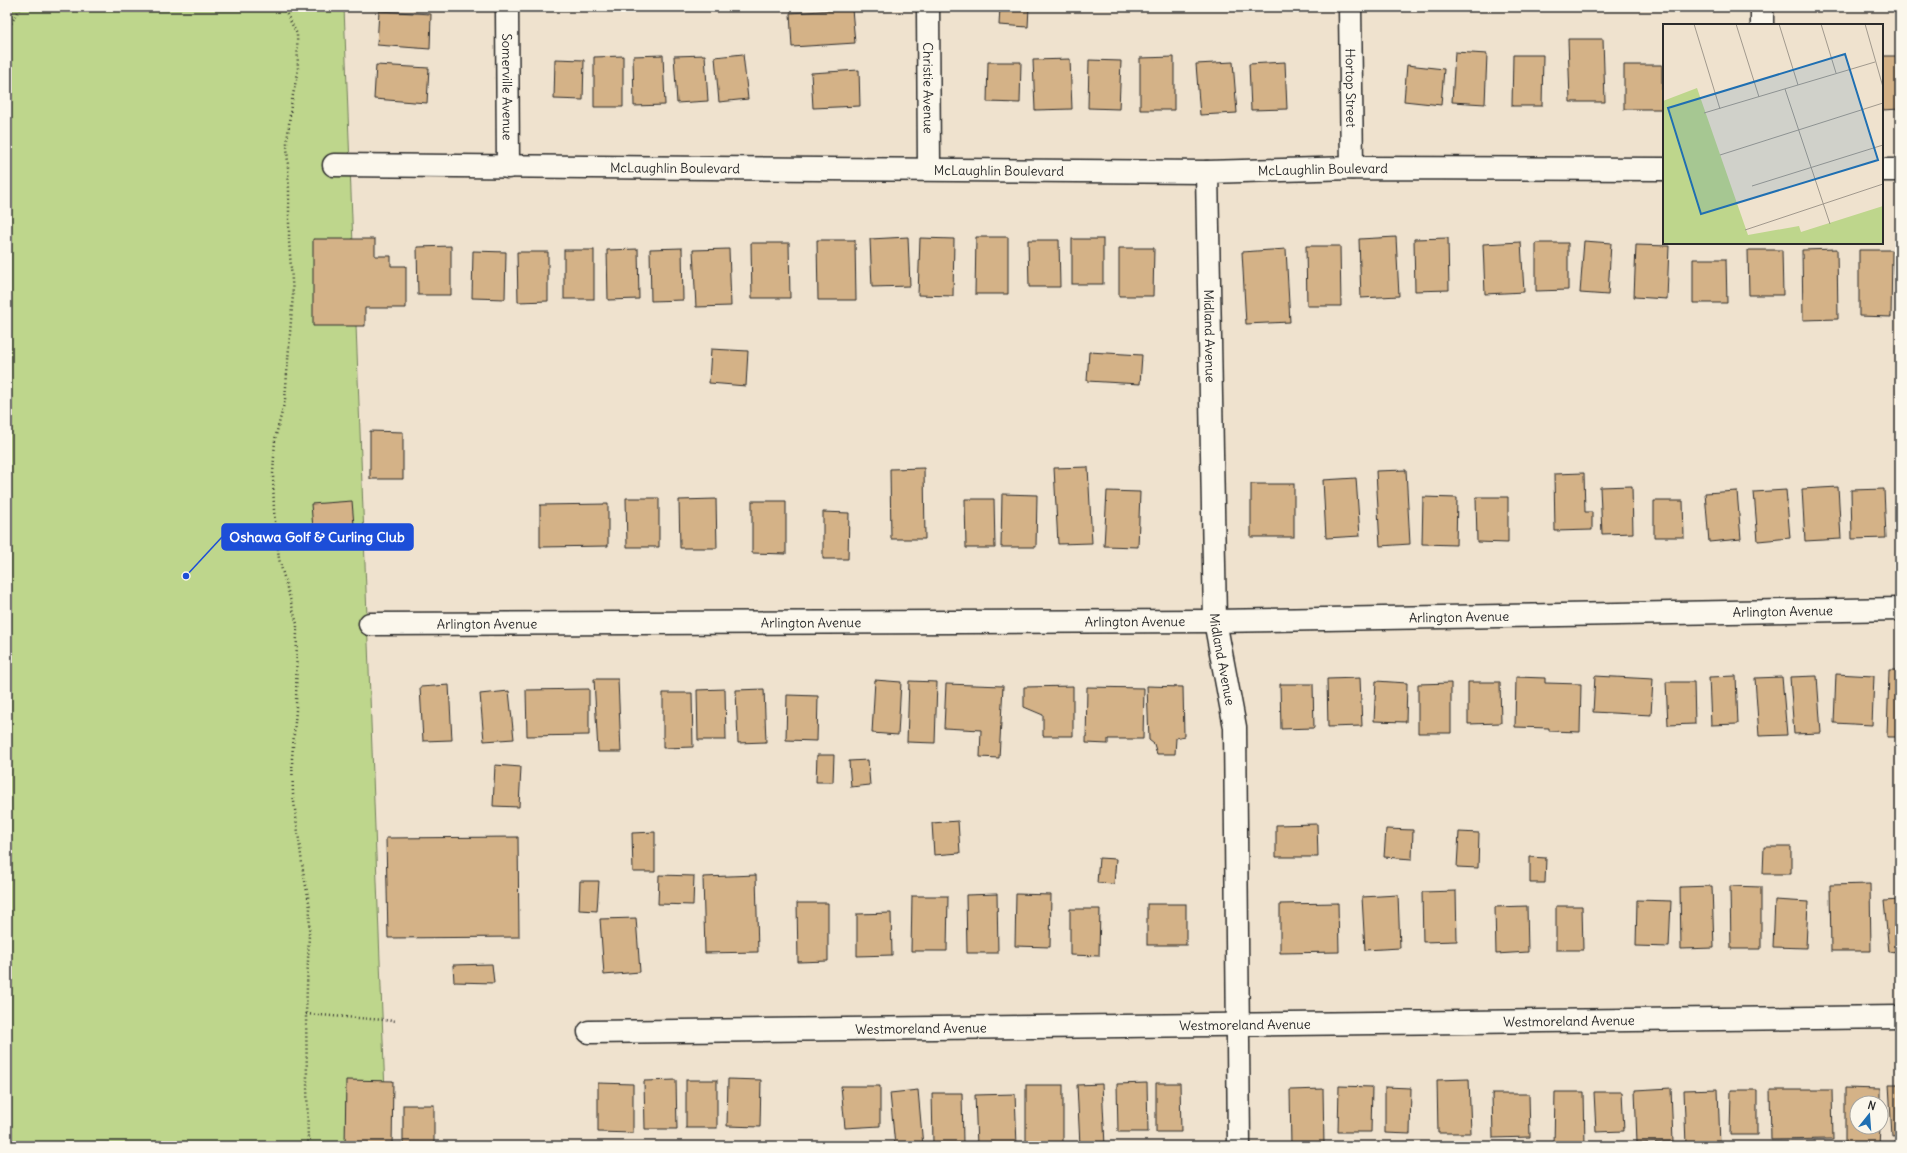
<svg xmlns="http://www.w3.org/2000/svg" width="1907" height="1153" font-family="Delius,sans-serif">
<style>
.green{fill:#bed68c;stroke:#74805c}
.building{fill:#d4b287;stroke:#2b2b2b}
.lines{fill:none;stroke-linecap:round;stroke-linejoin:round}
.minor-casing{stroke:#2b2b2b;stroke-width:25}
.path{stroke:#2b2b2b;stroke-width:2.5;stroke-dasharray:1 3;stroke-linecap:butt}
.minor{stroke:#fbf7ec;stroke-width:22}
.labels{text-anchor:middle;stroke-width:3;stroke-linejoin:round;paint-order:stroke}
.street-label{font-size:13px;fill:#2b2b2b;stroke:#fbf7ec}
.inset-road{fill:none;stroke:#a1998d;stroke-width:1}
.view{fill:#1f6fb2;fill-opacity:0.15;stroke:#1f6fb2;stroke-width:2}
.inset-edge{fill:none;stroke:#2b2b2b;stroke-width:2}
.leader{fill:none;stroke:#1d4ed8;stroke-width:1.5}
.callout-dot{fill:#1d4ed8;stroke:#fbf7ec;stroke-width:1.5}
.callout{fill:#1d4ed8;stroke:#1d4ed8;stroke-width:1.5}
.callout-label{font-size:14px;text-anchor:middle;font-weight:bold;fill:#fff}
</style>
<rect width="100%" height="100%" fill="#efe2ce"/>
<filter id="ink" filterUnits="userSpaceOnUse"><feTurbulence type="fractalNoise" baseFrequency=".025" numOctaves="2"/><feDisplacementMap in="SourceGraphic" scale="8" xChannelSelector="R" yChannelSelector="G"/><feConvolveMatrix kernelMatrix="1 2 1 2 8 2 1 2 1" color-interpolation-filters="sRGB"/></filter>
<g filter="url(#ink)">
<!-- green -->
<path class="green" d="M7 7H344L387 1146H7Z"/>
<!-- building -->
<g class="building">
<path d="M1000 7H1029L1028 27 999 25Z"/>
<path d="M852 9 855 43 792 47 790 13Z"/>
<path d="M379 11 431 14 430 49 377 45Z"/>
<path d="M1568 39H1603L1605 102H1570Z"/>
<path d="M1455 52 1487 54 1485 104 1452 102Z"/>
<path d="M743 54 748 99 719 102 715 57Z"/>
<path d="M663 55 665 105 634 106 633 56Z"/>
<path d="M705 55 708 101 677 103 674 56Z"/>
<path d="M1513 55H1543L1542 106H1512Z"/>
<path d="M623 56V107H594V57Z"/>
<path d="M1882 56H1898L1900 109 1882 110Z"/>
<path d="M1174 57V110H1140V58Z"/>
<path d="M555 59 584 60 583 100 554 99Z"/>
<path d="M1070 59 1072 109 1035 110 1033 60Z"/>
<path d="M1089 60 1121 61 1119 109 1088 108Z"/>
<path d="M988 62H1021L1020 103 987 102Z"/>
<path d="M1233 62 1237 113 1200 115 1196 64Z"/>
<path d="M1285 62 1287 109 1251 110 1249 64Z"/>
<path d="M376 65 429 68 427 103 374 99Z"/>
<path d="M1407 65 1444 69 1441 105 1404 101Z"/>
<rect x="1624" y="65" width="38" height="44"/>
<path d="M859 70 860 106 813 108 811 73Z"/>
<path d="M908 237 910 286 872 287 870 239Z"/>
<path d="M976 237H1008V294H975Z"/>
<path d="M1396 237 1399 296 1361 298 1359 239Z"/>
<path d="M920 238 954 239 953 296 918 295Z"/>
<path d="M1448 238 1449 290 1415 291 1414 239Z"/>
<path d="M313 239H375V256H391V266H406V308H365V326H313Z"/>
<rect x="1072" y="239" width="31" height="45"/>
<path d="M817 240H855L856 300H818Z"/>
<path d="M1028 240H1059L1060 287H1029Z"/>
<path d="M1584 241 1611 243 1608 295 1580 293Z"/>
<path d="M1521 242 1524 292 1485 294 1483 244Z"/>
<path d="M751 243H789L790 298H752Z"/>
<path d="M1536 243H1568V290L1536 291Z"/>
<path d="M1636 245 1669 246 1667 299 1634 297Z"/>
<path d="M451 246V295H418L417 247Z"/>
<path d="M1306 246H1340L1341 306H1307Z"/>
<path d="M682 248 683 300 651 301 650 249Z"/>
<path d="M1119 248H1154L1153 296H1119Z"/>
<path d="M638 249 639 299 608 300 607 250Z"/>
<path d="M729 249 731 306 696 307 693 250Z"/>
<path d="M1286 249 1290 322 1246 324 1242 252Z"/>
<path d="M1837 249 1838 319 1803 320 1802 250Z"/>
<rect x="564" y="250" width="30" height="49"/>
<path d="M1748 250H1782L1783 295H1749Z"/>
<path d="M1859 250H1892L1891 317 1859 316Z"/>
<path d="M473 251 506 252 505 299 472 298Z"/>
<path d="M517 252H548V301L518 302Z"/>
<path d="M1693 259H1726L1727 303H1693Z"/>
<path d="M711 349 748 351 746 386 709 383Z"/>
<path d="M1089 352 1142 355 1140 384 1087 381Z"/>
<path d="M370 431 403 432V479H370Z"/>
<path d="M1088 467 1092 543 1058 544 1054 468Z"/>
<path d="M924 468 925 539H891L890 469Z"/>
<path d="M1406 470 1410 544 1380 546 1376 471Z"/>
<path d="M1584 473 1585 512H1592V530L1555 531 1554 474Z"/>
<path d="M1356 478 1360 536 1326 538 1323 480Z"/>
<rect x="1251" y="484" width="43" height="53"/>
<path d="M1632 486 1633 533 1602 534 1600 487Z"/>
<path d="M1838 487 1841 539 1805 541 1802 489Z"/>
<path d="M1884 489 1886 538 1852 539 1851 490Z"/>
<path d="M1786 490 1790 538 1758 541 1754 492Z"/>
<path d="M1897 490H1900V539H1898Z"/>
<path d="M1107 491 1140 492 1138 547 1104 546Z"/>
<path d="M1737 491 1741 539 1709 542 1705 493Z"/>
<path d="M1002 494 1037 495 1036 547H1001Z"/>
<path d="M1423 497 1457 498 1456 545 1422 544Z"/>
<path d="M1476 497H1508V543L1477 542Z"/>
<path d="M626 498H659V547H627Z"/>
<path d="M716 499 717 548H680L679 500Z"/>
<path d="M965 499H994L995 548H966Z"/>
<path d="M352 501 355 538 314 541 311 504Z"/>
<path d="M752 501H786V554L752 553Z"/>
<path d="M1654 501H1683L1684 537H1654Z"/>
<path d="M608 504V546L540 547V505Z"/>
<path d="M823 512 849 513 848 559H823Z"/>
<path d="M1889 670H1900V737H1887Z"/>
<path d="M1836 674 1874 676 1872 725 1834 723Z"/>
<path d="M1595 676 1653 679 1651 715 1593 712Z"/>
<path d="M1736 676 1738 724 1711 725 1709 677Z"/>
<path d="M1817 676 1821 733 1794 734 1790 677Z"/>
<path d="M1516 677 1545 678V683L1581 684 1580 732 1549 731V728L1515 727Z"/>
<path d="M1782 677 1787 735 1759 736 1755 678Z"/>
<path d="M1360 678 1362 726 1328 727 1327 679Z"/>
<path d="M594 679H618L621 752H598Z"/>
<path d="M875 680 901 682 898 735 872 733Z"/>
<path d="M909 681 937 682 935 743 907 742Z"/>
<path d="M1376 681 1407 683 1406 722 1374 721Z"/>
<path d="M1468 682H1500L1501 723 1468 724Z"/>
<path d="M1666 682H1694L1695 724 1668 725Z"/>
<path d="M1451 683V733H1418V684Z"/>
<path d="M946 684 1003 686 999 758 980 757 981 730 944 728Z"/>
<path d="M1280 684H1313L1314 728 1281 729Z"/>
<path d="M449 685 452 740 423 741 420 687Z"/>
<path d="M1073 686V736H1043V715L1024 707V687Z"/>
<path d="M1147 686 1183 687 1184 736 1176 738 1175 754H1157L1154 744 1149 740Z"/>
<path d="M1087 687 1144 688 1143 739H1108V744L1086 743Z"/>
<path d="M589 689V735L527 736 526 690Z"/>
<path d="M725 689 726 740H698L697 690Z"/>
<path d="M764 689 766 742 738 743 736 690Z"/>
<path d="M509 691 514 739 484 741 480 694Z"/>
<path d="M663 693H692L693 747 663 748Z"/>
<path d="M787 695 818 696 817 741 786 740Z"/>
<path d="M817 755H834L833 782H816Z"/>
<path d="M868 760 870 785 851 787 849 761Z"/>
<path d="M495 765 521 767 519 807 493 806Z"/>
<path d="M958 821 960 853 934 855 932 823Z"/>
<path d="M1317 824 1318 857H1276V825Z"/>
<path d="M1386 829 1413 830 1412 859 1384 857Z"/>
<path d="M655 832V872H633L632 833Z"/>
<path d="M1459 832 1479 833 1478 868 1457 867Z"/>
<path d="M518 837 519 937 388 938 386 838Z"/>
<path d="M1764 847H1791V874H1763Z"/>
<path d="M1530 857 1546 858 1545 883H1530Z"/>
<path d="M1099 858 1116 859 1114 884 1097 883Z"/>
<path d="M659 875 694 876 693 905 658 904Z"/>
<path d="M756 875 758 952 705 953 703 877Z"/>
<path d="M580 881H599L597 911 579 910Z"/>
<path d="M1870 884 1871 951H1831L1830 885Z"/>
<path d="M1712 886 1714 948 1681 949 1680 887Z"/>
<path d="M1730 886 1761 887V949H1731Z"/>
<path d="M1456 891 1457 941 1423 942 1422 892Z"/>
<path d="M997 894 998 953H967L966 895Z"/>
<path d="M1016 894 1051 895 1050 947 1015 946Z"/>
<path d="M1398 895 1400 948 1365 950 1362 897Z"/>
<path d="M912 896H948L947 951H911Z"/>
<path d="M1637 900 1671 901 1669 947 1636 946Z"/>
<path d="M1775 900 1808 902 1806 948 1773 947Z"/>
<path d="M1900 900V951L1889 952 1884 901Z"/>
<path d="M797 903H828V961L798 962Z"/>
<path d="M1338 903 1339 952 1280 953V904Z"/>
<rect x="1147" y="904" width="39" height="41"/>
<path d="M1527 906 1528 952 1496 954 1495 907Z"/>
<path d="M1556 906H1582L1583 950H1556Z"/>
<path d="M1070 909H1100L1099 956 1070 955Z"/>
<path d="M891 913 892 955 857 956V914Z"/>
<path d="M636 918 640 972 604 975 600 919Z"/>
<path d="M492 964 494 983 454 982 453 965Z"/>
<path d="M728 1079 761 1080 760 1127 727 1126Z"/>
<path d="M1469 1079 1471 1133H1438L1437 1080Z"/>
<path d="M346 1080 393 1081 392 1146H345Z"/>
<path d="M676 1080 677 1129H645L644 1081Z"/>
<rect x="686" y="1080" width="31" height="48"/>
<path d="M598 1083 633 1084V1133L598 1132Z"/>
<path d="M1147 1083 1148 1132H1118L1117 1084Z"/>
<path d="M1156 1083H1180L1181 1132H1156Z"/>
<path d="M1102 1084 1105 1146H1080L1077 1085Z"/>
<path d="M1889 1084H1900V1135L1892 1136Z"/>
<rect x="1026" y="1085" width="37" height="60"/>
<path d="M841 1086H880V1126L845 1128Z"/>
<path d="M1339 1086 1372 1087 1371 1132H1338Z"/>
<path d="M1385 1087 1411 1088 1410 1134 1385 1133Z"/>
<path d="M1671 1088 1673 1142 1637 1143 1635 1090Z"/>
<path d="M1845 1088 1880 1089V1103H1857V1127H1880L1879 1146H1845Z"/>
<path d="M1323 1089 1324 1146H1291L1290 1090Z"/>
<path d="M1718 1089 1720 1146H1686L1684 1090Z"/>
<path d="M918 1090 923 1146H895L890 1093Z"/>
<path d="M1731 1090H1757V1135H1730Z"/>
<path d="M1770 1090H1832L1833 1139 1771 1140Z"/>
<path d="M1555 1092H1584L1585 1146H1554Z"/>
<path d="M1594 1092H1622L1624 1131 1596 1132Z"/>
<path d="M932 1093H962L963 1143H933Z"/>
<path d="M1015 1094 1017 1146H977L975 1095Z"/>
<path d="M1492 1094H1529L1530 1137 1493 1138Z"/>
<rect x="403" y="1105" width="31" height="39"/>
</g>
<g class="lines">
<defs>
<g id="minor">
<path id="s1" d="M507 7 508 167"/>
<path id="s2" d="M928 7 929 168"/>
<path id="s3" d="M1350 7 1352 168"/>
<path d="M1762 7V25"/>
<path id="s4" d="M334 165 1207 172 1352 168 1664 169"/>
<path d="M1882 170H1900"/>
<path id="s5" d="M1207 172 1215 621 1235 727 1239 1146"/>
<path id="s6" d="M370 624 1215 621 1900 609"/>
<path id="s7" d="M589 1032 1900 1017"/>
</g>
</defs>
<!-- minor casing -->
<use href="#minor" class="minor-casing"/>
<!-- path -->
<g class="path">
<path d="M283 7 297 34 298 70 291 105 287 143 289 190V241L293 294 285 400 275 439 273 474 274 511 279 559 297 624 296 710 292 758 293 794 303 871 310 907 306 1014 308 1146"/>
<path d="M7 30 21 7"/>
<path d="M306 1014 397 1021"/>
</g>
<!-- minor -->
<use href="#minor" class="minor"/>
</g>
</g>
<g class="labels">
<!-- street labels -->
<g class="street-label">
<text dy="5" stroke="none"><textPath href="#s1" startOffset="80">Somerville Avenue</textPath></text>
<text dy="5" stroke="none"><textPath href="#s2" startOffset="81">Christie Avenue</textPath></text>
<text dy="5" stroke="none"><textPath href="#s3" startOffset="81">Hortop Street</textPath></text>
<text dy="5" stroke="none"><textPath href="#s4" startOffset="341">McLaughlin Boulevard</textPath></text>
<text dy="5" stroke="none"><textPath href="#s4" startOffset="665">McLaughlin Boulevard</textPath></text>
<text dy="5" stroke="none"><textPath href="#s4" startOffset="989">McLaughlin Boulevard</textPath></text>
<text dy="5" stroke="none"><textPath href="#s5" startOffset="164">Midland Avenue</textPath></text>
<text dy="5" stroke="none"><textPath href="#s6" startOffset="1413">Arlington Avenue</textPath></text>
<text dy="5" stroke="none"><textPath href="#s6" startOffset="1089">Arlington Avenue</textPath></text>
<text dy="5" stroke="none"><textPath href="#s6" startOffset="765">Arlington Avenue</textPath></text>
<text dy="5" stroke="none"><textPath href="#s6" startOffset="441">Arlington Avenue</textPath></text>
<text dy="5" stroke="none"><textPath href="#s6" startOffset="117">Arlington Avenue</textPath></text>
<text dy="5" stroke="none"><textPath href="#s5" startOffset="488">Midland Avenue</textPath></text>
<text dy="5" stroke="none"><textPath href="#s7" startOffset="980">Westmoreland Avenue</textPath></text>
<text dy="5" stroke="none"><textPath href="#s7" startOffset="656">Westmoreland Avenue</textPath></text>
<text dy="5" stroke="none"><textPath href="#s7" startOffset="332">Westmoreland Avenue</textPath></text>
</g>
</g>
<!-- overview -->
<g transform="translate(1663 24)">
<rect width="220" height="220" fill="#efe2ce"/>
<path d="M34 64 85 211 136 202 138 208 220 182V220H0V77Z" fill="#bed68c"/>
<path class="inset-road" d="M31 0 57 85M73 0 96 73M116 0 135 61M158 0 173 49M202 0 220 63M0 36V51M122 65 167 200M41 89 212 38M57 131 220 79M89 162 220 121M82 206 220 160"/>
<path class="view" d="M182 30 215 136 38 190 5 84Z"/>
<rect width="220" height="220" class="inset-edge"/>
</g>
<!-- callouts -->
<path class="leader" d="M186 576L222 537"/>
<circle class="callout-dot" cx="186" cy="576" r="4"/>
<rect class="callout" x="222" y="524" width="191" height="26" rx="4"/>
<g class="callout-label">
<text x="317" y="542">Oshawa Golf &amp; Curling Club</text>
</g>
<!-- margin -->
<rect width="1907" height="1153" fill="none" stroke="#fbf7ec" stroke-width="24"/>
<rect x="12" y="12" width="1883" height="1129" fill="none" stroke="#2b2b2b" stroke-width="1.5" filter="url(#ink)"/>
<!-- north arrow -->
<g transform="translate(1869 1115) rotate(17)"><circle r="19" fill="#fbf7ec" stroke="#a8a59f"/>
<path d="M0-3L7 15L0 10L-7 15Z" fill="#1f6fb2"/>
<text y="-6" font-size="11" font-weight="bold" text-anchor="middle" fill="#2b2b2b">N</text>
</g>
</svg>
